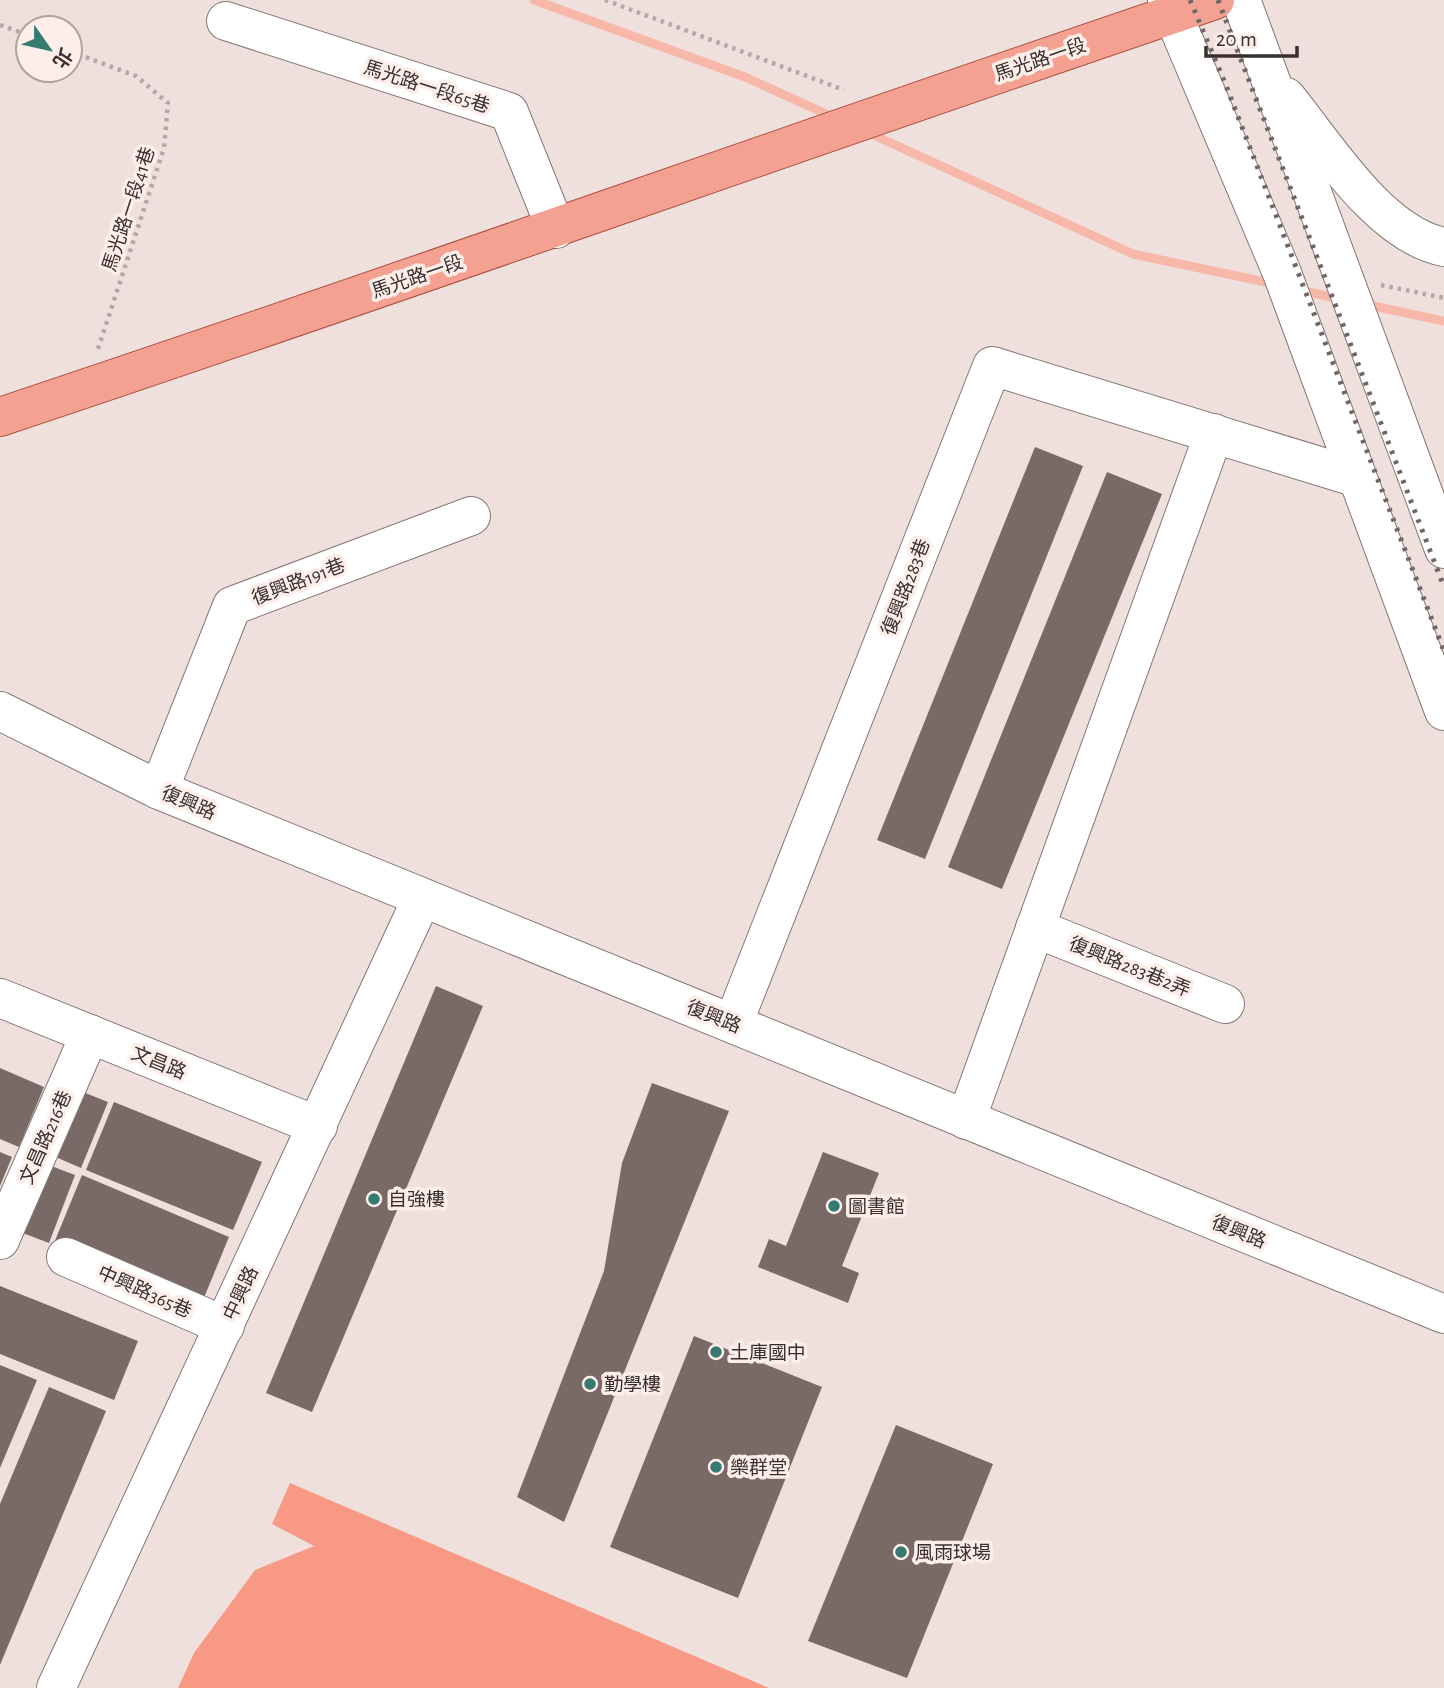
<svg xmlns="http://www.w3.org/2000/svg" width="1444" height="1688" font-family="'Alegreya Sans','Noto Sans TC',sans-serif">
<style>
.green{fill:#f89985}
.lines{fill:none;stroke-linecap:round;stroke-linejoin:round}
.stream{stroke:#f7b8aa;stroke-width:9}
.building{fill:#796a67}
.minor-casing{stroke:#857774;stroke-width:40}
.major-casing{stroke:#ad503f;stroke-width:40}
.path{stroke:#b4a7a5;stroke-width:4.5;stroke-dasharray:3.5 5;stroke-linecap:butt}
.minor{stroke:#fff;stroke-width:38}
.major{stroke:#f4a191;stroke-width:38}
.rail{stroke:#706665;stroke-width:5;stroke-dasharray:3.5 7;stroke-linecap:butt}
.poi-dot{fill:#367b71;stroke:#feeeea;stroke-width:2.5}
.labels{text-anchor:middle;stroke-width:7;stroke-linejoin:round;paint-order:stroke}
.street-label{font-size:19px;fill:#37302f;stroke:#feeeea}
.poi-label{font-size:19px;fill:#37302f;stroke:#feeeea;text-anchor:start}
</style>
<rect width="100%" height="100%" fill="#f0e0dd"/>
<!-- green -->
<path class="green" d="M290 1483 769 1688H178L194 1653 255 1570 314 1546 272 1524Z"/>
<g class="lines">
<!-- stream -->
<g class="stream">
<path d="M534 0 745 77 835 118"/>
<path d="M867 132 1133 254 1275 284"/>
<path d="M1299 290 1340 299"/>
<path d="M1364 304 1444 321"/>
</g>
</g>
<!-- building -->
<g class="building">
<path d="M1035 447 1083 466 925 859 877 840Z"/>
<path d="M1107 472 1162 494 1002 889 948 867Z"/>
<path d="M436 986 483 1006 312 1412 266 1393Z"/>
<path d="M0 1068 44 1087 19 1147 0 1139Z"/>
<path d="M652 1083 729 1111 564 1522 517 1497 604 1271 622 1163Z"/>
<path d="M78 1090 108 1102 81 1168 51 1155Z"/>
<path d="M114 1102 262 1162 233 1230 86 1170Z"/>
<path d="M0 1152 12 1157 0 1186Z"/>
<path d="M823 1152 879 1173 842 1266 859 1273 848 1303 758 1267 769 1239 786 1246Z"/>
<path d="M46 1164 75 1175 49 1243 20 1232Z"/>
<path d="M82 1175 229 1237 201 1305 54 1243Z"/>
<path d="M0 1286 138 1341 114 1400 0 1354Z"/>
<path d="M694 1336 822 1387 738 1598 610 1547Z"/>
<path d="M0 1365 37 1380 0 1468Z"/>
<path d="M49 1387 106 1411 0 1665V1504Z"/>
<path d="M896 1425 993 1464 907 1678 808 1641Z"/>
</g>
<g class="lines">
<defs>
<g id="minor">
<path d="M1167 0 1282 273 1444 711"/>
<path d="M1241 0 1444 549"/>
<path d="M226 21 509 112 556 229"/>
<path d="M1286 97C1326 146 1379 234 1444 247"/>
<path d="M0 711 159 790 1444 1314"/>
<path d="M159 790 232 606 471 516"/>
<path d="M1035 928 1225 1004"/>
<path d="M0 998 318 1126"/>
<path d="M733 1024 992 366 1355 477"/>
<path d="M966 1120 1214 433"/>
<path d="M0 1240 90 1034"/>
<path d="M66 1257 225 1326"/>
<path d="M56 1688 422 898"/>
</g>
<path id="major" d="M0 417C406 282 809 137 1215 0"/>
</defs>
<!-- minor casing -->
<use href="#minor" class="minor-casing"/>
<!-- major casing -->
<use href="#major" class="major-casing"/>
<!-- path -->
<g class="path">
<path d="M605 0 844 90"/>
<path d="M0 25 28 35"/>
<path d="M70 51 136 76 168 103 164 148 98 349"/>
<path d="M1381 285 1444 298"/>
</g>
<!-- minor -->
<use href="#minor" class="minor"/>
<!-- major -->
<use href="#major" class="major"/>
<!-- rail -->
<g class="rail">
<path d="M1190 0 1225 83 1444 651"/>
<path d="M1218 0 1444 587"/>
</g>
</g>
<!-- markers -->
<g class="poi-dot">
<circle cx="374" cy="1199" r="7"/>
<circle cx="834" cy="1206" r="7"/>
<circle cx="716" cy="1352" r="7"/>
<circle cx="590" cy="1384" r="7"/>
<circle cx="716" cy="1467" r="7"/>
<circle cx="901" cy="1552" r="7"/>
</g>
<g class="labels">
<!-- street labels -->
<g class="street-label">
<text transform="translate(1040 59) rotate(-19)" y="7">馬光路一段</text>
<text transform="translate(427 86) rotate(18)" y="7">馬光路一段65巷</text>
<text transform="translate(128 209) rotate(-72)" y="7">馬光路一段41巷</text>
<text transform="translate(417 276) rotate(-19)" y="7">馬光路一段</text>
<text transform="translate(298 581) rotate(-21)" y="7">復興路191巷</text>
<text transform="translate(905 587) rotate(-69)" y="7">復興路283巷</text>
<text transform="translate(189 802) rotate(23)" y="7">復興路</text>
<text transform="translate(1130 966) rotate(22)" y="7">復興路283巷2弄</text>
<text transform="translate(714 1016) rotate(22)" y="7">復興路</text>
<text transform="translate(159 1062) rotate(22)" y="7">文昌路</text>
<text transform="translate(45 1137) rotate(-66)" y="7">文昌路216巷</text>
<text transform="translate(1239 1231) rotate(22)" y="7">復興路</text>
<text transform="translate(145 1291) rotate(24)" y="7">中興路365巷</text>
<text transform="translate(240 1293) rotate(-65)" y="7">中興路</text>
</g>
<!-- poi labels -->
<g class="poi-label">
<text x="388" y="1206">自強樓</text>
<text x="848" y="1213">圖書館</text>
<text x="730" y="1359">土庫國中</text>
<text x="604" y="1391">勤學樓</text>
<text x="730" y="1474">樂群堂</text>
<text x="915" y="1559">風雨球場</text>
</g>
</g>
<!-- north arrow -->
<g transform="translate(49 49) rotate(124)"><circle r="33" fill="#feeeea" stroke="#aea29f" stroke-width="2"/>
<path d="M0-5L12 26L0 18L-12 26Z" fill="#367b71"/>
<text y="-10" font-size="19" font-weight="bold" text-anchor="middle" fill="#37302f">北</text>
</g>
<!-- scale -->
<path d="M1206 46v10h91v-10" fill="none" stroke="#37302f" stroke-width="3.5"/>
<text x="1216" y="46" font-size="21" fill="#37302f" stroke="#feeeea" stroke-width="5" paint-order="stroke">20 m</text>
</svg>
